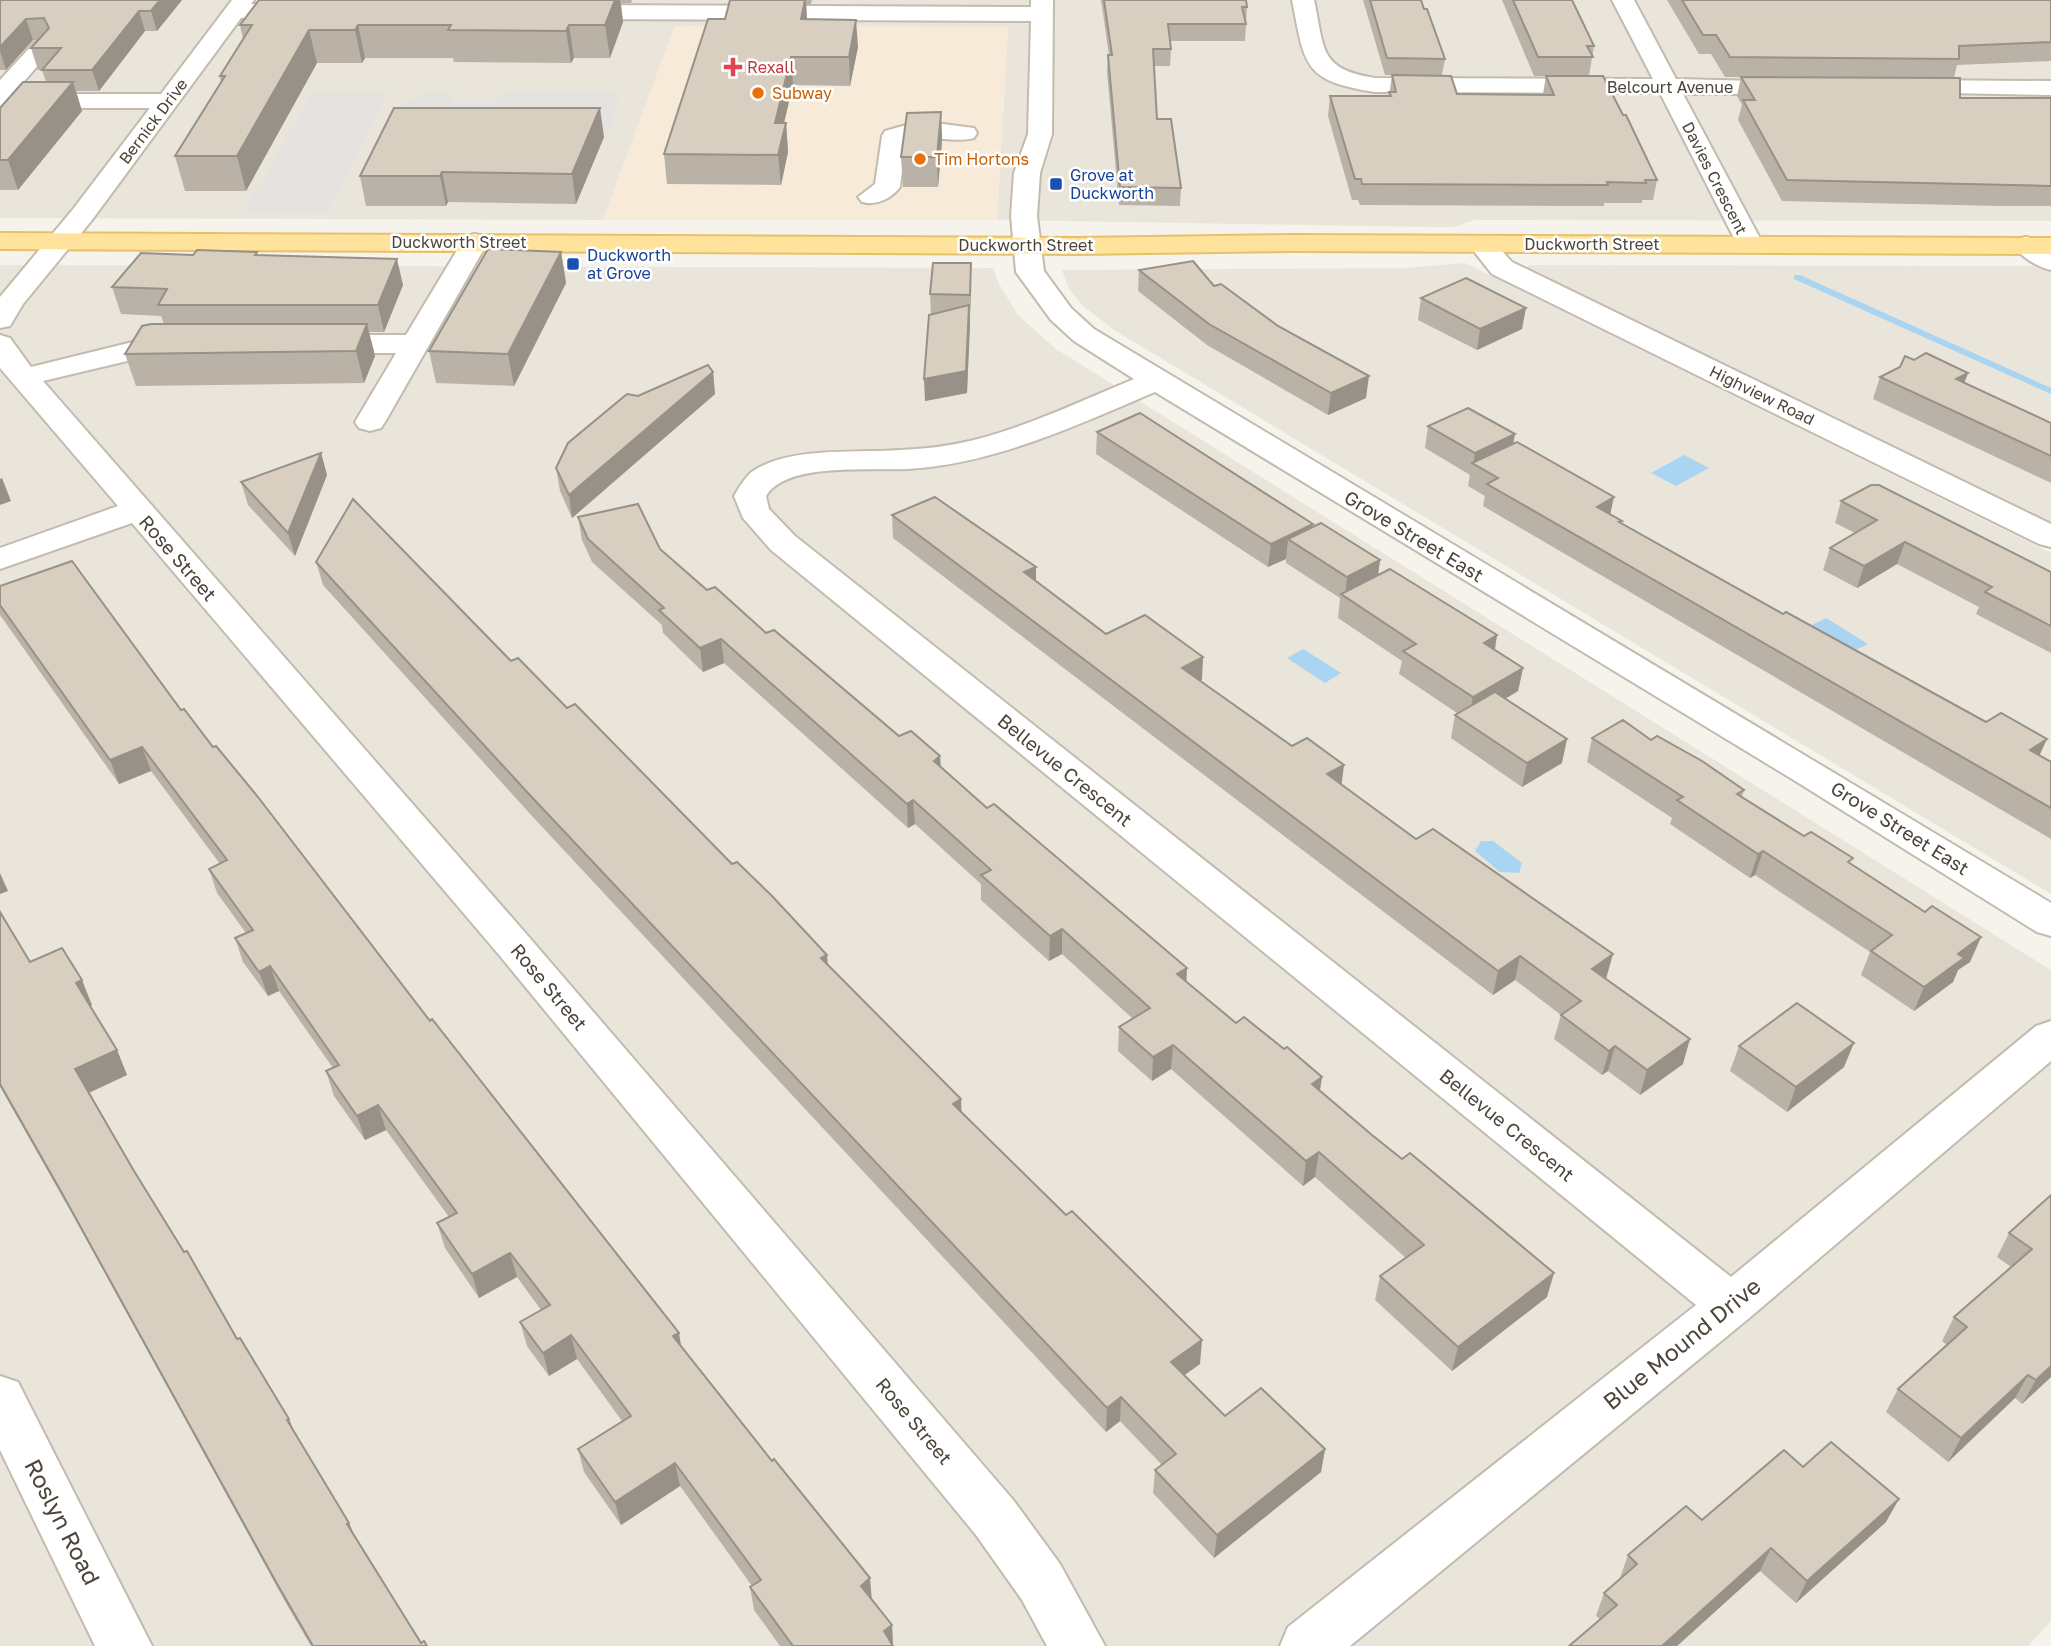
<svg xmlns="http://www.w3.org/2000/svg" width="2051" height="1646" font-family="'Golos Text',sans-serif">
<style>
.residential{fill:#eae5da}
.commercial{fill:#f7ead8}
.parking{fill:#e5e3e0}
.water{fill:#a9d4f2}
.lines{fill:none;stroke-linecap:round;stroke-linejoin:round}
.stream{fill:#a9d4f2;fill-rule:evenodd}
.minor-casing{stroke:#c2bbae;stroke-width:4}
.major-casing{stroke:#e6c16a;stroke-width:4}
.minor{fill:#fff;fill-rule:evenodd}
.major{fill:#ffe39c;fill-rule:evenodd}
.wall{fill:#bab2a6}
.shaded-wall{fill:#979187}
.building{fill:#d8cfc1;stroke:#979187;stroke-width:2}
.health-dot{fill:#e0444e;stroke:#fff;stroke-width:2.5}
.food-dot{fill:#e8710a;stroke:#fff;stroke-width:2.5}
.transit-dot{fill:#1a4fb4;stroke:#fff;stroke-width:2.5}
.labels{text-anchor:middle;stroke-width:5;stroke-linejoin:round;paint-order:stroke}
.far-health-label{font-size:16px;fill:#be3a42;stroke:#fff;text-anchor:start}
.far-street-label{font-size:16px;fill:#4b4439;stroke:#fff}
.far-food-label{font-size:16px;fill:#c56008;stroke:#fff;text-anchor:start}
.far-transit-label{font-size:16px;fill:#164399;stroke:#fff;text-anchor:start}
.street-label{font-size:19px;fill:#4b4439;stroke:#fff}
.near-street-label{font-size:23px;fill:#4b4439;stroke:#fff}
</style>
<rect width="100%" height="100%" fill="#f6f3ec"/>
<!-- residential -->
<g class="residential">
<path d="M0 0H2051V221L1474 220 1454 227H1434L997 220 1008 27 675 26 603 220 0 218Z"/>
<path d="M1465 263 2051 553V894L1114 330 1082 305 1069 289 1062 270 1405 268Z"/>
<path d="M0 265 993 268 999 284 1018 315 1056 349 2051 970V1621L2028 1646H0Z"/>
<path d="M1528 265 2051 266V524L1534 273 1528 268Z"/>
</g>
<!-- commercial -->
<path class="commercial" d="M675 26 1008 27 997 220H603Z"/>
<!-- parking -->
<g class="parking">
<path d="M502 91H621L608 133 386 134 403 101H417L422 93H454L450 102H497Z"/>
<path d="M313 93H389L327 211 243 212Z"/>
</g>
<!-- water -->
<g class="water">
<path d="M1684 455 1709 468 1676 486 1651 473Z"/>
<path d="M1826 618 1868 644 1847 654 1806 628Z"/>
<path d="M1303 649 1341 673 1325 683 1287 658Z"/>
<path d="M1481 841H1493L1522 863 1519 873 1500 872 1475 851Z"/>
</g>
<g class="lines">
<!-- stream -->
<path class="stream" d="M1794 275H1800L2051 388V394L1794 279Z"/>
<defs>
<g id="minor">
<path d="M232 0H254L251 4H303L311 6 314 11 311 16 303 18H241L92 220 23 304 10 326 0 328V297L74 208 150 108H0V80L35 42H51L54 47 13 94H161Z"/>
<path d="M1031 0H1053L1052 134 1040 173 1037 216 1044 271 1071 308 1094 329 2051 903V936L2037 932 1797 782 1155 392C1075 426 994 464 907 469 870 471 786 462 766 496L769 509 795 536 1731 1277 2036 1026 2051 1021V1061L1748 1319 1350 1646H1280L1288 1627 1696 1305 771 550 743 518 734 496C740 486 747 473 758 468 795 447 858 453 900 450 925 449 950 446 974 440 1029 426 1081 401 1134 379L1074 341 1051 320 1016 272 1011 216 1014 173 1028 134 1031 21 569 19 561 17 558 12 561 7 569 5 1031 7Z"/>
<path d="M1292 0H1314C1325 49 1318 69 1375 78L1653 79 1612 0H1634L1676 79 1798 82 1802 87 1798 92 1790 94H1683L1763 244 1759 250 1750 252 1741 250 1737 244 1660 93 1375 92C1303 81 1305 66 1292 0Z"/>
<path d="M1907 80 2051 81V95L1899 92 1895 87 1899 82Z"/>
<path d="M920 121 974 128 977 133 974 138C951 144 930 133 906 140L900 187C891 199 876 206 862 202L858 197 875 184 882 136 885 131Z"/>
<path d="M475 234 484 236 488 242 385 422 381 428 370 431 359 428 355 422 396 353H320L310 350 306 344 310 338 320 335H406L462 242 466 236Z"/>
<path d="M1481 236 1490 238 1512 262 2051 524V547L2039 544 1492 274 1468 244 1472 238Z"/>
<path d="M2026 237 2035 239 2051 250V270C2037 267 2021 257 2013 245L2017 239Z"/>
<path d="M0 335 10 338 31 367 161 335 186 338 190 344 186 350 161 353 43 381 528 936 1014 1501 1060 1564 1105 1646H1047L1022 1600 976 1535 500 956 132 523 0 569V548L118 506 0 368Z"/>
<path d="M0 1376 18 1382 152 1646H95L0 1450Z"/>
</g>
<path id="major" d="M0 233 1078 238 1292 235 2051 238V254L1292 251 1078 254 0 249Z"/>
</defs>
<!-- minor casing -->
<use href="#minor" class="minor-casing"/>
<!-- major casing -->
<use href="#major" class="major-casing"/>
<!-- minor -->
<use href="#minor" class="minor"/>
<!-- major -->
<use href="#major" class="major"/>
</g>
<!-- wall -->
<g class="wall">
<path d="M0 0H182L157 31H145L99 91H76L82 111 18 190H0V108L46 82 42 70H38L31 48 38 40H33L6 70H0Z"/>
<path d="M259 0H632L631 3H621L623 22 610 58H574L571 63 454 62 453 58H365L362 63H317L246 191H185L175 156 221 82 220 76 243 39 240 25Z"/>
<path d="M730 0H812L811 4H806L807 19 858 47 850 86 793 85 784 123H786L788 152 781 185 667 184 664 154 725 19Z"/>
<path d="M1101 0H1246L1247 7 1245 41H1170L1171 49 1170 66H1154L1157 119 1181 188 1180 206 1119 205 1107 72 1108 55H1109Z"/>
<path d="M1363 0H1421L1445 59 1442 75 1457 94H1543L1546 76H1534L1502 0H1572L1594 46 1589 76 1657 180 1653 200H1642V203H1604V206L1360 205 1358 200H1352L1328 116 1330 96H1389L1392 75H1385Z"/>
<path d="M1667 0H2051V61L1957 65 1954 78 1960 98H2051V206H1999L1782 201 1738 120 1742 105 1737 96 1741 77H1725L1711 54H1699Z"/>
<path d="M941 112 942 141 938 187H903L901 157Z"/>
<path d="M604 137 576 204 448 202 446 206H366L360 176Z"/>
<path d="M257 252 258 255 403 285 384 332H369L375 356 364 383 136 386 125 354 164 324 161 316 121 314 112 287 193 255Z"/>
<path d="M561 252 566 283 514 386 436 383 429 351Z"/>
<path d="M971 263V285L967 393 925 401 931 315 930 294Z"/>
<path d="M1139 270 1214 286 1366 398 1328 415 1207 345 1138 291Z"/>
<path d="M1421 298 1522 329 1477 350 1418 320Z"/>
<path d="M713 372 715 394 572 518 560 491 556 468 638 396Z"/>
<path d="M1880 377 1964 383 2051 423V483L1873 399Z"/>
<path d="M1428 426 1515 434 1513 443 1611 514 1622 521V523L2051 762V839L1483 506 1485 496 1468 486 1470 475 1425 448Z"/>
<path d="M1097 432 1312 527 1380 560 1378 575 1497 635 1495 650 1523 668 1518 691 1505 699 1562 763 1522 787 1451 738 1455 715 1457 713 1399 674 1402 661 1338 618 1340 598 1286 563V559L1268 567 1096 454Z"/>
<path d="M321 453 327 475 295 556 248 505 241 482Z"/>
<path d="M1841 501 2051 572V653L1976 614 1979 607 1897 564 1857 588 1823 570 1830 548 1855 533 1835 523Z"/>
<path d="M892 515 1036 582 1106 634 1203 657 1201 681 1606 979 1683 1064 1640 1095 1608 1071 1602 1075 1554 1039 1561 1015 1515 980 1493 995 893 538Z"/>
<path d="M578 517 660 549 707 590 766 633 899 736 940 756 941 767 1186 982 1236 1023 1284 1049 1322 1077 1320 1090 1547 1297 1452 1371 1375 1300 1380 1276 1406 1258 1315 1177 1303 1186 1171 1069 1152 1081 1118 1051 1119 1027 1133 1019 1062 954 1049 961 981 900V884L915 824 908 828 724 663 703 672 663 633 662 625 592 562 582 540Z"/>
<path d="M316 562 511 661 567 708 828 965 962 1112 1200 1364 1184 1375 1225 1416 1325 1449 1321 1472 1214 1558 1153 1493 1155 1470 1162 1465 1120 1421 1106 1432 532 816 323 585Z"/>
<path d="M0 586 181 710 213 747 681 1346 892 1625 893 1646H780L754 1610 750 1587 752 1586 680 1486 621 1525 584 1472 578 1449 622 1421 577 1359 549 1376 527 1346 520 1322 541 1310 517 1277 479 1298 445 1248 437 1223 449 1217 386 1130 365 1140 334 1096 326 1071 333 1068 279 991 268 996 243 962 235 938 246 933 217 893 209 869 220 864 151 771 119 784 0 615Z"/>
<path d="M1592 738 1651 740 1744 790 1742 797 1804 836 1851 864 1925 912 1981 937 1970 962 1958 970 1953 982 1914 1011 1861 975 1870 952 1755 875 1750 878 1670 824 1672 818 1587 762Z"/>
<path d="M0 912 30 962 92 1005 90 1006 117 1050 127 1075 89 1093 134 1171 296 1436 356 1539 421 1643 427 1646H311L287 1605 75 1219 0 1087Z"/>
<path d="M1739 1046 1844 1067 1787 1112 1730 1071Z"/>
<path d="M2051 1195V1377L2022 1404 2015 1398 1948 1462 1886 1412 1898 1389 1947 1345 1942 1341 1954 1317 2011 1267 1997 1257 2009 1233Z"/>
<path d="M1803 1467 1886 1522 1796 1603 1760 1571 1677 1646H1569L1600 1619 1596 1616 1604 1593 1621 1579 1620 1578 1628 1555 1702 1520Z"/>
</g>
<!-- shaded-wall -->
<g class="shaded-wall">
<path d="M160 0H182L157 31 151 11Z"/>
<path d="M615 0H620L623 22 610 58 605 25Z"/>
<path d="M805 0H806L807 23 801 19Z"/>
<path d="M139 11 145 31 99 91 92 70Z"/>
<path d="M26 19 33 40 6 70 0 51V47Z"/>
<path d="M856 20 858 47 850 86 849 57Z"/>
<path d="M358 25 365 58 362 63 355 30Z"/>
<path d="M569 25 574 58 571 63 566 31Z"/>
<path d="M309 30 317 63 246 191 237 156Z"/>
<path d="M791 57 793 85 777 152 775 123Z"/>
<path d="M73 82 82 111 18 190 8 160Z"/>
<path d="M600 108 604 137 576 204 572 174Z"/>
<path d="M941 112 942 141 938 187 937 157Z"/>
<path d="M786 123 788 152 781 185 778 155Z"/>
<path d="M442 172 448 202 446 206 440 176Z"/>
<path d="M561 252 566 283 514 386 508 354Z"/>
<path d="M397 259 403 285 384 332 378 305Z"/>
<path d="M971 263V285L970 316V295Z"/>
<path d="M969 305 970 326 967 393 925 401 924 379Z"/>
<path d="M1526 308 1522 329 1477 350 1480 329Z"/>
<path d="M367 324 375 356 364 383 356 351Z"/>
<path d="M713 372 715 394 572 518 569 495Z"/>
<path d="M1968 373 1960 395 1956 379Z"/>
<path d="M1369 376 1366 398 1328 415 1331 393Z"/>
<path d="M1515 434 1511 457 1473 464 1475 453Z"/>
<path d="M321 453 327 475 295 556 288 533Z"/>
<path d="M2 478 11 501 0 505V479Z"/>
<path d="M1614 497 1609 520 1597 507Z"/>
<path d="M1313 524 1310 547 1288 539 1286 559 1268 567 1271 544Z"/>
<path d="M1905 542 1897 564 1857 588 1864 566Z"/>
<path d="M1380 560 1377 583 1345 597 1347 577Z"/>
<path d="M1036 567V590L1024 572Z"/>
<path d="M1497 635 1493 659 1484 643Z"/>
<path d="M721 639 724 663 703 672 700 648Z"/>
<path d="M1203 657 1202 680 1181 691 1182 668Z"/>
<path d="M1523 668 1518 691 1468 721 1473 697Z"/>
<path d="M1567 739 1562 763 1522 787 1527 763Z"/>
<path d="M2047 739 2036 763 2030 750Z"/>
<path d="M142 747 151 771 119 784 110 760Z"/>
<path d="M940 756 941 780 934 761Z"/>
<path d="M1344 765 1341 789 1327 774Z"/>
<path d="M913 800 915 824 908 828 907 804Z"/>
<path d="M1763 851 1755 875 1750 878 1758 854Z"/>
<path d="M0 873 8 891 0 894Z"/>
<path d="M1062 929V954L1049 961 1050 936Z"/>
<path d="M1981 937 1970 962 1958 970 1953 982 1914 1011 1924 987 1958 954Z"/>
<path d="M1613 954 1606 979 1592 969Z"/>
<path d="M827 955 829 980 821 958Z"/>
<path d="M1520 956 1515 980 1493 995 1498 971Z"/>
<path d="M270 966 279 991 268 996 259 972Z"/>
<path d="M1187 968 1186 992 1177 974Z"/>
<path d="M82 980 92 1005 87 1007 76 983Z"/>
<path d="M1690 1039 1683 1064 1640 1095 1647 1070Z"/>
<path d="M1854 1043 1844 1067 1787 1112 1796 1087Z"/>
<path d="M1173 1045 1171 1069 1152 1081 1153 1057Z"/>
<path d="M1615 1046 1608 1071 1602 1075 1609 1051Z"/>
<path d="M117 1050 127 1075 86 1094 75 1069Z"/>
<path d="M1322 1077 1318 1102 1312 1084Z"/>
<path d="M961 1099 962 1123 953 1104Z"/>
<path d="M378 1105 386 1130 365 1140 357 1116Z"/>
<path d="M1319 1152 1315 1177 1303 1186 1306 1161Z"/>
<path d="M510 1253 517 1277 479 1298 472 1274Z"/>
<path d="M1554 1273 1547 1297 1452 1371 1458 1347Z"/>
<path d="M679 1333 683 1357 673 1336Z"/>
<path d="M571 1335 577 1359 549 1376 543 1353Z"/>
<path d="M1202 1340 1200 1364 1169 1386 1171 1362Z"/>
<path d="M2051 1366V1377L2022 1404 2036 1380Z"/>
<path d="M2028 1375 2015 1398 1948 1462 1961 1438Z"/>
<path d="M1121 1397 1120 1421 1106 1432 1107 1408Z"/>
<path d="M289 1419 299 1443 287 1420Z"/>
<path d="M1325 1449 1321 1472 1214 1558 1217 1535Z"/>
<path d="M675 1463 680 1486 621 1525 615 1502Z"/>
<path d="M1899 1499 1886 1522 1796 1603 1807 1581Z"/>
<path d="M349 1523 359 1546 347 1524Z"/>
<path d="M1771 1548 1760 1571 1677 1646H1662Z"/>
<path d="M870 1578 872 1601 861 1586Z"/>
<path d="M892 1625 893 1646H885L884 1631Z"/>
</g>
<!-- building -->
<g class="building">
<path d="M0 0H160L151 11H139L92 70H42L61 48H31L49 28 44 18 26 19 0 47Z"/>
<path d="M259 0H615L605 25H569L566 31 448 30 451 25H358L355 30H309L237 156H175L225 76H220L252 25H240Z"/>
<path d="M730 0H805L801 19 856 20 849 57H791L775 123H786L778 155 664 154 708 19H725Z"/>
<path d="M1104 0H1246L1247 7H1242L1246 24H1168L1171 49H1153L1157 119H1171L1181 188 1120 187 1108 55H1112Z"/>
<path d="M1370 0H1421L1424 9H1427L1445 59 1387 58Z"/>
<path d="M1513 0H1572L1594 46H1587L1593 57H1538Z"/>
<path d="M1682 0H2051V42L1959 46V59L1730 57 1716 35H1703Z"/>
<path d="M1392 75 1451 76 1457 94 1554 95 1546 76H1603L1623 115H1626L1657 180H1645L1646 183 1607 182 1608 185 1362 184 1361 179H1355L1330 96H1391L1389 92H1396Z"/>
<path d="M1741 77 1960 78V98H2051V186L1787 180 1743 100H1755Z"/>
<path d="M23 82H73L8 160H0V108Z"/>
<path d="M394 108H600L572 174 442 172 440 176H360Z"/>
<path d="M941 112 937 157H901L907 113Z"/>
<path d="M488 249 561 252 508 354 429 351Z"/>
<path d="M197 250 257 252 255 255 397 259 378 305H158L167 289 112 287 141 253 193 255Z"/>
<path d="M1193 261 1214 286 1221 284 1278 326 1369 376 1331 393 1209 324 1139 270Z"/>
<path d="M933 263H971L970 295 930 294Z"/>
<path d="M1466 278 1526 308 1480 329 1421 298Z"/>
<path d="M969 305 966 371 924 379 929 315Z"/>
<path d="M151 324H367L356 351 125 354 142 326Z"/>
<path d="M1926 353 1968 373 1956 379 2051 423V456L1880 377 1900 367 1905 356 1914 360Z"/>
<path d="M708 365 713 372 569 495 556 468 568 443 627 394 638 396Z"/>
<path d="M1468 408 1515 434 1475 453 1428 426Z"/>
<path d="M1140 413 1313 524 1271 544 1097 432Z"/>
<path d="M1517 442 1614 497 1597 507 1622 521 1619 522 1783 614 1786 612 1986 722 2001 713 2047 739 2030 750 2051 762V808L1487 484 1498 478 1472 463Z"/>
<path d="M321 453 288 533 241 482Z"/>
<path d="M1871 485H1879L2051 572V626L1985 592 1992 587 1905 542 1864 566 1830 548 1877 520 1841 501Z"/>
<path d="M935 497 1036 567 1024 572 1106 634 1145 615 1203 657 1182 668 1292 746 1307 738 1344 765 1327 774 1416 839 1433 829 1613 954 1592 969 1690 1039 1647 1070 1615 1046 1609 1051 1561 1015 1581 1001 1520 956 1498 971 892 515Z"/>
<path d="M353 499 511 661 518 658 567 708 575 704 732 864 737 862 772 896 827 955 821 958 961 1099 953 1104 1066 1215 1072 1211 1202 1340 1171 1362 1225 1416 1261 1388 1325 1449 1217 1535 1155 1470 1176 1454 1121 1397 1107 1408 527 792 316 562Z"/>
<path d="M638 504 660 549 707 590 715 587 766 633 774 630 899 736 911 731 940 756 934 761 987 808 994 804 1187 968 1177 974 1236 1023 1244 1017 1284 1049 1287 1047 1322 1077 1312 1084 1372 1135 1402 1159 1410 1153 1554 1273 1458 1347 1380 1276 1424 1245 1319 1152 1306 1161 1173 1045 1153 1057 1119 1027 1150 1008 1062 929 1050 936 981 875 991 870 913 800 907 804 721 639 700 648 659 610 664 608 588 539 578 517Z"/>
<path d="M1321 523 1380 560 1347 577 1288 539Z"/>
<path d="M72 561 181 710 184 709 213 747 216 746 258 797 430 1021 432 1019 679 1333 673 1336 772 1461 774 1459 870 1578 861 1586 892 1625 884 1631 893 1646H793L750 1587 761 1580 675 1463 615 1502 578 1449 631 1416 571 1335 543 1353 520 1322 550 1305 510 1253 472 1274 437 1223 457 1213 378 1105 357 1116 326 1071 339 1065 270 966 259 972 235 938 253 930 209 869 227 860 142 747 110 760 0 605V586Z"/>
<path d="M1390 569 1497 635 1484 643 1523 668 1473 697 1403 651 1416 644 1341 594Z"/>
<path d="M1495 692 1567 739 1527 763 1455 715Z"/>
<path d="M1623 720 1651 740 1657 736 1702 761 1744 790 1737 794 1804 836 1811 832 1853 858 1848 862 1925 912 1932 906 1981 937 1958 954 1964 958 1924 987 1871 951 1892 935 1763 851 1758 854 1677 800 1683 797 1592 738Z"/>
<path d="M0 912 30 962 62 948 82 980 76 983 117 1050 75 1069 134 1171 184 1252 187 1251 237 1339 240 1338 289 1419 287 1420 349 1523 347 1524 421 1643 424 1641 427 1646H313L276 1582 63 1195 0 1084Z"/>
<path d="M1797 1003 1854 1043 1796 1087 1739 1046Z"/>
<path d="M2051 1195V1366L2036 1380 2028 1375 1961 1438 1898 1389 1967 1327 1954 1317 2032 1249 2009 1233Z"/>
<path d="M1831 1442 1899 1499 1807 1581 1771 1548 1662 1646H1569L1617 1605 1604 1593 1637 1564 1628 1555 1686 1506 1702 1520 1784 1450 1803 1467Z"/>
</g>
<!-- markers -->
<path class="health-dot" d="M729.5 56.5h7v7h7v7h-7v7h-7v-7h-7v-7h7z"/>
<g class="food-dot">
<circle cx="758" cy="93" r="7"/>
<circle cx="920" cy="159" r="7"/>
</g>
<g class="transit-dot">
<rect x="1049" y="177" width="14" height="14" rx="3.5"/>
<rect x="566" y="257" width="14" height="14" rx="3.5"/>
</g>
<g class="labels">
<!-- far-health labels -->
<g class="far-health-label">
<text x="747" y="73">Rexall</text>
</g>
<!-- far-street labels -->
<g class="far-street-label">
<text x="1670" y="93">Belcourt Avenue</text>
<text transform="translate(153 121) rotate(-53)" y="6">Bernick Drive</text>
<text transform="translate(1715 178) rotate(63)" y="6">Davies Crescent</text>
<text x="459" y="248">Duckworth Street</text>
<text x="1592" y="250">Duckworth Street</text>
<text x="1026" y="251">Duckworth Street</text>
<text transform="translate(1762 395) rotate(26)" y="6">Highview Road</text>
</g>
<!-- far-food labels -->
<g class="far-food-label">
<text x="772" y="99">Subway</text>
<text x="934" y="165">Tim Hortons</text>
</g>
<!-- far-transit labels -->
<g class="far-transit-label">
<text x="1070" y="181">Grove at<tspan x="1070" dy="18">Duckworth</tspan></text>
<text x="587" y="261">Duckworth<tspan x="587" dy="18">at Grove</tspan></text>
</g>
<!-- street labels -->
<g class="street-label">
<text transform="translate(1414 536) rotate(31)" y="7">Grove Street East</text>
<text transform="translate(178 558) rotate(49)" y="7">Rose Street</text>
<text transform="translate(1065 770) rotate(39)" y="7">Bellevue Crescent</text>
<text transform="translate(1900 828) rotate(32)" y="7">Grove Street East</text>
<text transform="translate(549 987) rotate(50)" y="7">Rose Street</text>
<text transform="translate(1507 1125) rotate(39)" y="7">Bellevue Crescent</text>
<text transform="translate(914 1421) rotate(50)" y="7">Rose Street</text>
</g>
<!-- near-street labels -->
<g class="near-street-label">
<text transform="translate(1682 1344) rotate(-39)" y="8">Blue Mound Drive</text>
<text transform="translate(62 1522) rotate(63)" y="8">Roslyn Road</text>
</g>
</g>
</svg>
